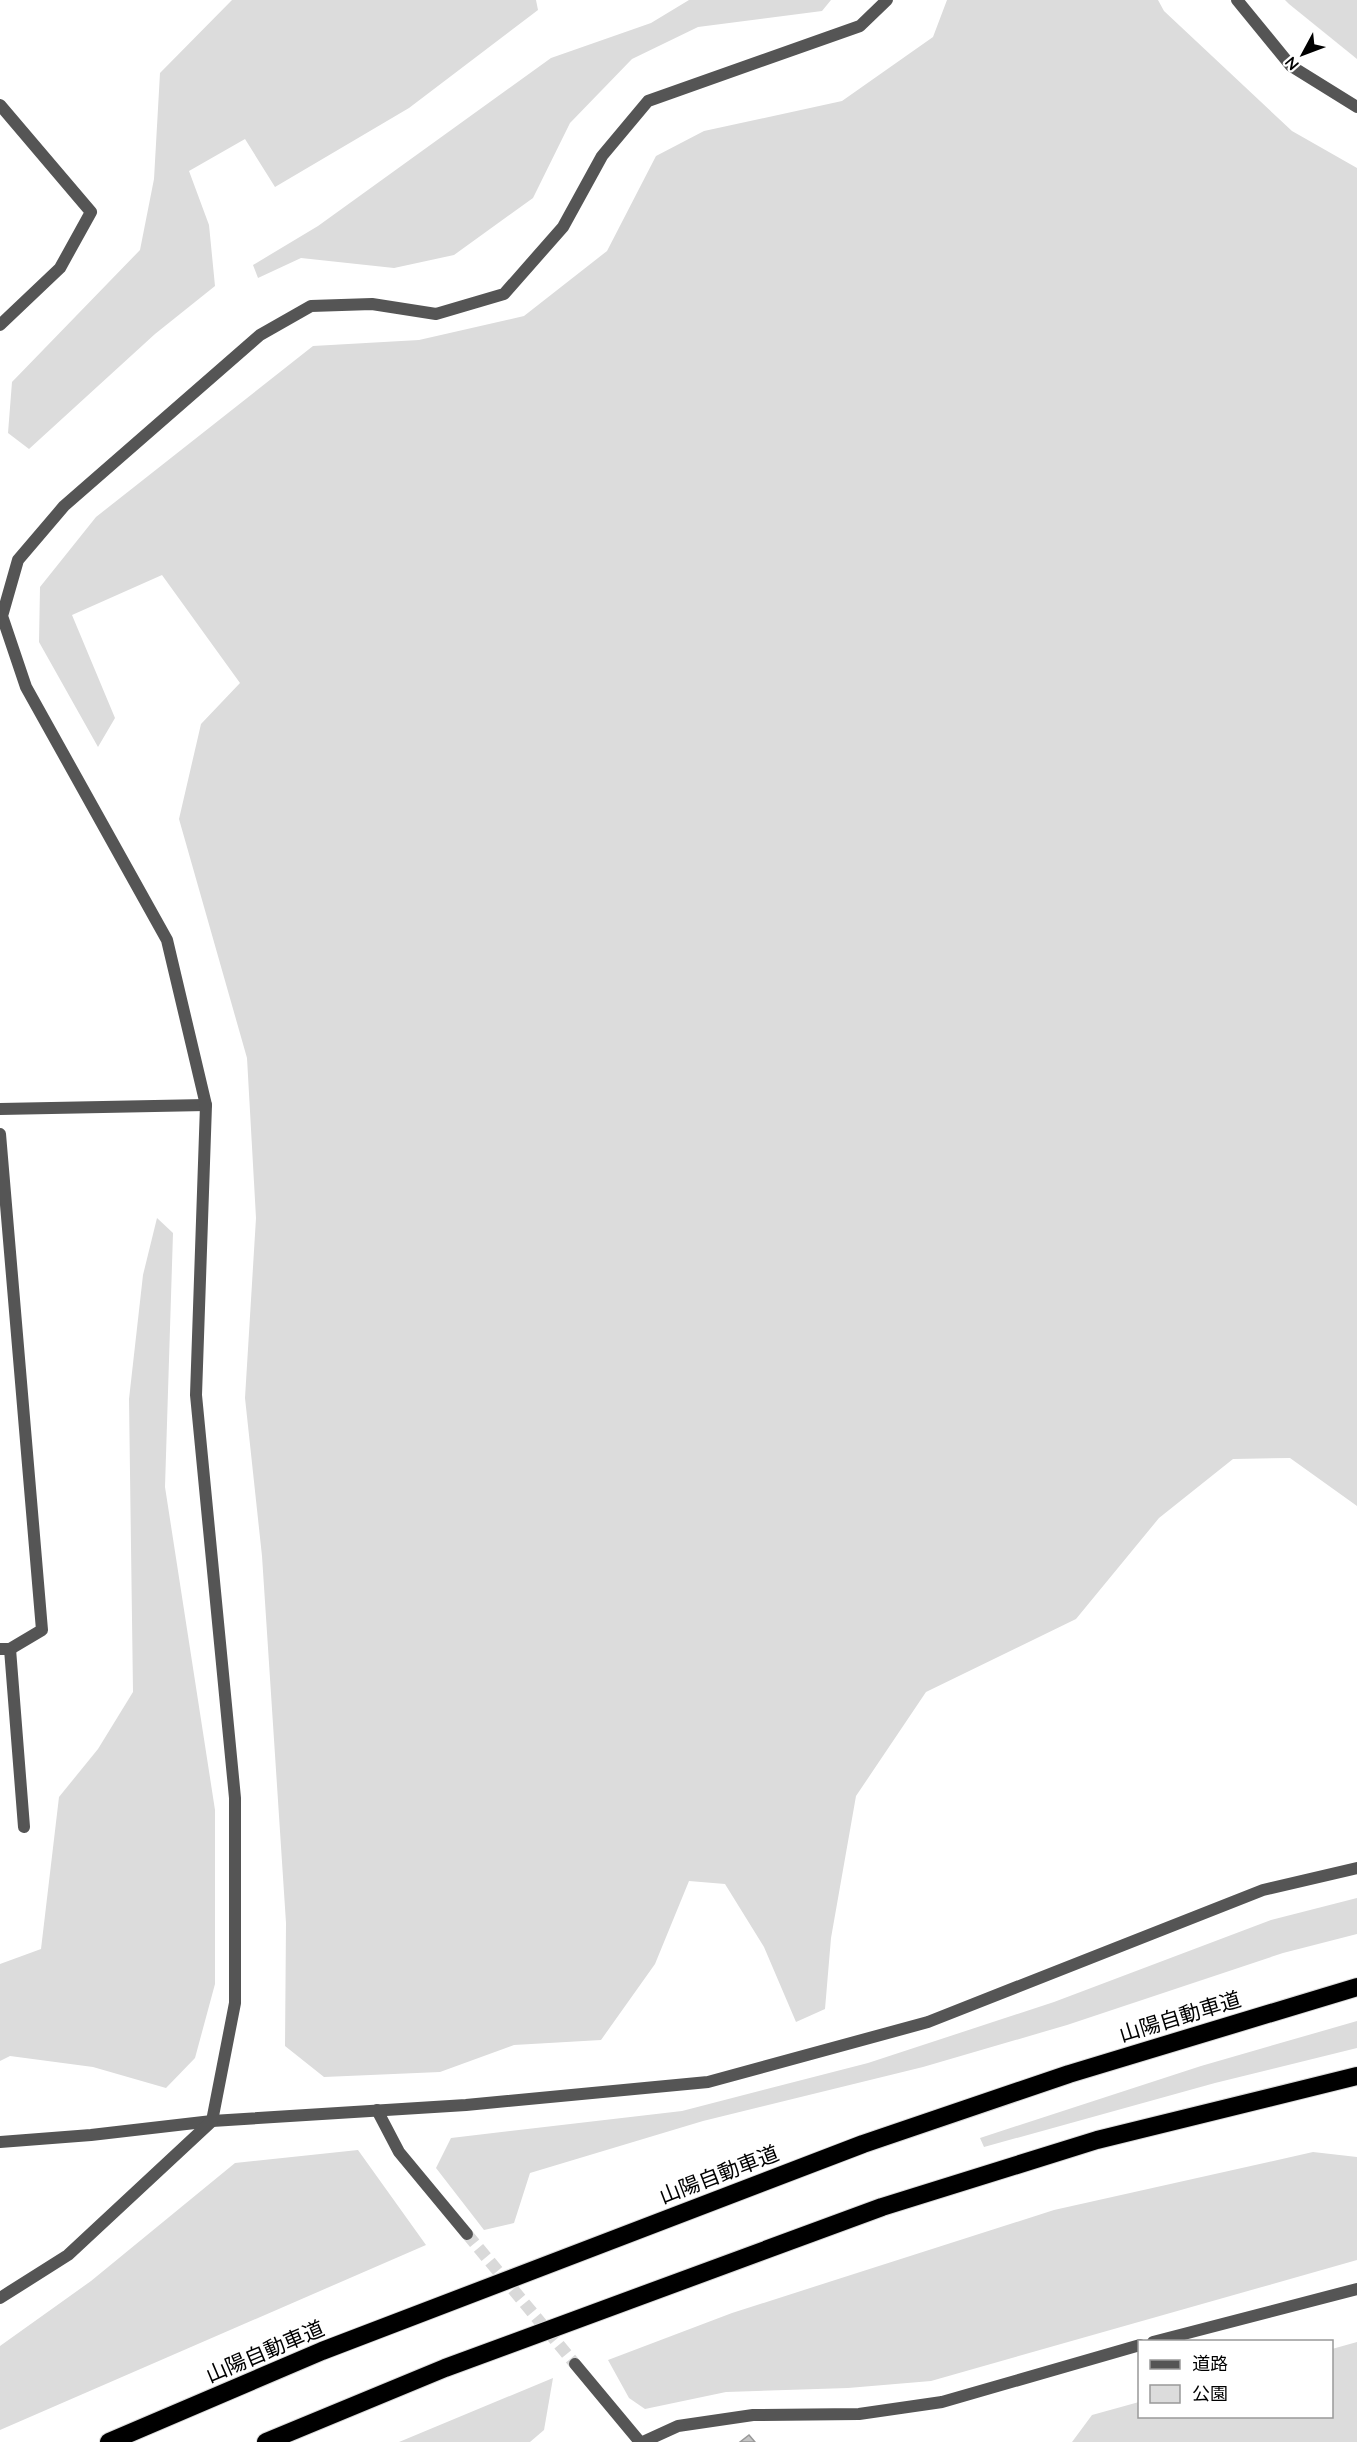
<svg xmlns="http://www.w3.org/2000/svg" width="1357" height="2442" font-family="Quicksand,'Noto Sans JP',sans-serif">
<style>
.green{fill:#dcdcdc}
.building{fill:#c4c4c4;stroke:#999;stroke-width:1.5}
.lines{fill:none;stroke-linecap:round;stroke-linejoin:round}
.street-tunnel{stroke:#d9d9d9;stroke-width:12;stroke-dasharray:12 6;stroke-linecap:butt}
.highway-casing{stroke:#dbdbdb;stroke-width:20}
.street{stroke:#555;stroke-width:12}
.highway{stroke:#000;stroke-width:18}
.labels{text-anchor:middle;stroke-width:4.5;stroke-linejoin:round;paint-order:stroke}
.street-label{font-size:21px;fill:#000;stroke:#fff}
</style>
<rect width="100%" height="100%" fill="#fff"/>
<!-- green -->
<g class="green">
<path d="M232 0H536L538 10 409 108 275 187 245 139 189 171 209 225 215 286 155 334 29 449 8 433 12 382 140 250 154 179 160 73Z"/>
<path d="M689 0H831L822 11 698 27 632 59 570 123 533 198 454 255 394 268 301 258 258 278 253 265 318 226 551 58 651 23Z"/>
<path d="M947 0H1158L1164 11 1292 131 1357 168V1506L1290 1458 1233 1459 1159 1518 1076 1619 926 1692 856 1796 831 1938 825 2009 796 2022 764 1947 725 1884 689 1881 655 1964 601 2040 514 2045 440 2072 324 2077 285 2046 286 1923 262 1556 245 1398 256 1218 247 1058 179 819 201 724 240 683 162 575 72 615 115 718 98 747 39 642 40 587 96 517 313 346 419 340 524 316 607 251 656 156 704 131 842 101 933 37Z"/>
<path d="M1285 0H1357V59L1289 4Z"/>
<path d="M157 1218 173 1233 165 1487 215 1810V1984L195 2058 166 2088 93 2067 10 2056 0 2061V1964L41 1949 59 1797 98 1749 133 1692 129 1399 143 1275Z"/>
<path d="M1357 1898V1934L1283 1953 1067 2025 923 2067 703 2121 530 2173 514 2223 484 2230 436 2168 451 2138 682 2111 868 2063 1054 2002 1271 1920Z"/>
<path d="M1357 2021V2048L1215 2083 984 2147 980 2138 1201 2066Z"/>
<path d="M358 2150 426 2245 0 2430V2346L91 2281 235 2163Z"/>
<path d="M1313 2152 1357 2157V2260L931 2381 848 2388 726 2392 645 2409 629 2398 608 2360 732 2313 1054 2210Z"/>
<path d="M1357 2342V2442H1072L1092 2415 1139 2402 1140 2416H1332V2349Z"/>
<path d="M553 2378 544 2430 530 2442H399Z"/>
</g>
<!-- building -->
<path class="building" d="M749 2435 755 2442H740Z"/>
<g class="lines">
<!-- street-tunnel -->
<path class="street-tunnel" d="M467 2234 575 2364"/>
<defs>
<g id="highway">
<path d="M109 2442 322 2351 863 2144 1069 2074 1357 1987"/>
<path d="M266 2442 445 2368 882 2207 1097 2140 1357 2076"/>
</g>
</defs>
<!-- highway casing -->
<use href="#highway" class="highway-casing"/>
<!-- street -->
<g class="street">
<path d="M1237 0 1291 66 1357 107"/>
<path d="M0 105 91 212 60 268 0 325"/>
<path d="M0 1109 206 1105"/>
<path d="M0 1134 42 1630 10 1649H0"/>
<path d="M10 1649 24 1827"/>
<path d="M377 2110 399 2152 467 2234"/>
<path d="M0 2142 91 2135 212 2121 466 2105 708 2082 928 2022 1263 1890 1357 1868"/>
<path d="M0 2298 68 2255 212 2121 235 2003V1798L196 1395 206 1105 167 940 26 687 2 616 18 560 64 506 260 335 311 306 372 304 436 314 504 294 563 227 602 156 648 101 860 26 887 0"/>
<path d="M1153 2342 1357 2289"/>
<path d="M575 2364 640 2442"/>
<path d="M643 2442 678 2426 753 2415 859 2414 942 2402 1140 2345"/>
</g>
<!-- highway -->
<use href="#highway" class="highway"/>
</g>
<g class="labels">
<!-- street labels -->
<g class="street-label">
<text transform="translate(1180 2017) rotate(-17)" y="7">山陽自動車道</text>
<text transform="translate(719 2175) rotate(-21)" y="7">山陽自動車道</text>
<text transform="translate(265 2352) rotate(-23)" y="7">山陽自動車道</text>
</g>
</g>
<!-- legend -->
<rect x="1138" y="2340" width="195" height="78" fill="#ffffff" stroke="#999999" stroke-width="1.5"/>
<rect x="1150" y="2360" width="30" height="9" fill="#555555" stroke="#999999" stroke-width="1.5"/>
<text x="1192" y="2370" font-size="18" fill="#000000">道路</text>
<rect x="1150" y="2385" width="30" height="18" fill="#dcdcdc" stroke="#999999" stroke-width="1.5"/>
<text x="1192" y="2400" font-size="18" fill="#000000">公園</text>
<!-- north arrow -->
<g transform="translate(1303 54) rotate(229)" stroke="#ffffff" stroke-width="4.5" paint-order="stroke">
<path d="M0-4.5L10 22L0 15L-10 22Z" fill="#000000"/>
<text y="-9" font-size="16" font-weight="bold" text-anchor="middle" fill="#000000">N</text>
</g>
</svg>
